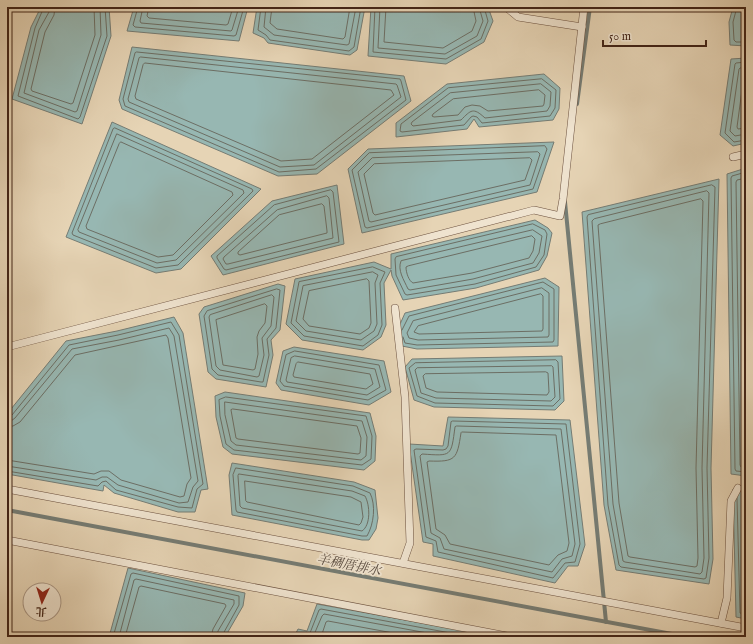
<svg xmlns="http://www.w3.org/2000/svg" width="753" height="644" font-family="'IM FELL English','Noto Serif TC',serif">
<style>
.water{fill:#97b7b2;stroke:#757c74}
.lines{fill:none;stroke-linecap:round;stroke-linejoin:round}
.shore{stroke:#6c6e64;stroke-width:1}
.stream{stroke:#757c74;stroke-width:4}
.lane-casing{stroke:#6b503e;stroke-width:8}
.lane{stroke:#efe3cf;stroke-width:7}
.labels{text-anchor:middle;stroke-width:3.5;stroke-linejoin:round;paint-order:stroke}
.water-label{font-size:13px;font-style:italic;fill:#57493e;stroke:#efe3cf}
</style>
<rect width="100%" height="100%" fill="#e6d4b5"/>
<filter id="stains"><feTurbulence type="fractalNoise" baseFrequency=".005" numOctaves="4"/><feColorMatrix values="0 0 0 0 .2 0 0 0 0 .09 0 0 0 0 .02 0 0 0 .5 -.17"/></filter>
<radialGradient id="worn" r=".72"><stop offset=".6" stop-color="#630" stop-opacity="0"/><stop offset="1" stop-color="#630" stop-opacity=".3"/></radialGradient>
<!-- water -->
<g class="water">
<path d="M41 7H109L111 36 82 124 12 99 31 27Z"/>
<path d="M134 7H248L239 41 127 31Z"/>
<path d="M257 7H365L357 50 350 55 268 43 264 38 253 33Z"/>
<path d="M371 7H488L493 21 484 42 446 64 368 56Z"/>
<path d="M733 7H746V46L730 45 729 22Z"/>
<path d="M132 47 404 76 411 101 317 174 278 176 122 109 119 100Z"/>
<path d="M746 58V143L733 146 720 135 731 59Z"/>
<path d="M544 74 560 88 559 109 553 120 479 127 474 119 467 129 396 137V123L447 84Z"/>
<path d="M112 122 261 189 181 269 156 273 66 237Z"/>
<path d="M554 142 537 192 362 233 348 169 368 149Z"/>
<path d="M746 168V476L731 474 727 174Z"/>
<path d="M719 179 711 468 713 559 709 584 616 570 604 505 582 212Z"/>
<path d="M337 185 344 244 223 275 211 256 272 201Z"/>
<path d="M535 220 548 228 552 233 547 256 539 270 476 288 403 300 392 276 391 270 384 283 386 325 381 337 363 350 302 340 286 324 295 279 374 262 391 269V254Z"/>
<path d="M545 278 559 287 558 346 417 349 402 346 397 331 405 313Z"/>
<path d="M278 284 285 286 280 330 271 340 273 355 266 387 216 379 208 372 199 314 204 307Z"/>
<path d="M174 317 183 333 208 489 201 490 195 512H178L114 493 104 485 103 491 7 474V414L66 341 117 331Z"/>
<path d="M294 347 384 361 391 392 369 405 281 390 276 383 283 351Z"/>
<path d="M562 356 564 401 555 410 434 407 414 400 405 367 412 359Z"/>
<path d="M225 392 370 413 376 436 375 461 364 470 232 454 223 447 216 417 215 396Z"/>
<path d="M448 417 570 420 585 545 578 566H568L555 583 433 556V544L423 542 409 444 443 446Z"/>
<path d="M232 463 354 482 375 490 378 518 376 529 369 540H362L232 515 229 475Z"/>
<path d="M746 484V619L736 617 733 489Z"/>
<path d="M128 568 245 593 243 606 225 637H109Z"/>
<path d="M317 604 477 633 476 637H294L298 629 307 631Z"/>
</g>
<g class="lines">
<!-- shore -->
<g class="shore">
<path d="M44 7 35 28 18 96 78 119 80 117 107 36 105 7"/>
<path d="M49 7V12L39 30 24 93 75 112 77 111 101 35 100 7"/>
<path d="M55 7 54 15 45 32 31 89 32 91 71 104 73 103 95 35 94 7"/>
<path d="M138 7 133 25 135 27 234 36 236 35 244 7"/>
<path d="M143 7 140 21 141 23 231 31 232 30 239 7"/>
<path d="M149 7 147 16 149 18 226 25 228 24 233 7"/>
<path d="M261 7 258 30 266 35 270 40 349 51 354 47 361 7"/>
<path d="M266 7 264 27 274 35 347 45 349 44 356 7"/>
<path d="M272 7 270 23 277 29 343 39 345 37 350 7"/>
<path d="M375 7 373 52 446 59 481 39 488 21 484 7"/>
<path d="M380 7 378 48 445 54 477 36 483 21 479 7"/>
<path d="M386 7 384 42 443 48 472 31 476 21 473 7"/>
<path d="M737 7 733 22 734 40 736 42H746"/>
<path d="M137 52 400 79 401 81 406 100 316 169 279 172 125 106 123 99 135 53Z"/>
<path d="M141 57 396 84 397 85 401 97 314 165 280 167 129 102 128 99 139 58Z"/>
<path d="M746 62 736 63 735 64 725 133 734 142 746 140"/>
<path d="M145 63 391 90 394 95 312 159 281 161 136 99 135 96 143 65Z"/>
<path d="M746 67 740 68 739 69 730 131 735 136 746 134"/>
<path d="M746 73 744 75 737 127 738 129 746 128"/>
<path d="M542 79 556 90 555 108 550 116 482 123 477 117 473 116 471 117 464 125 402 132 400 131 401 124 448 88Z"/>
<path d="M541 84 551 92 550 106 547 111 485 118C473 107 471 110 461 120L413 126 411 124 412 122 450 93Z"/>
<path d="M539 90 545 95 544 104 543 106 488 111 480 106 472 105 465 107 458 115 434 117 432 116 433 114 453 99Z"/>
<path d="M115 128 252 189 253 191 178 265 156 268 73 235 72 233 113 129Z"/>
<path d="M117 134 243 190 244 193 176 260 157 263 79 232 78 230Z"/>
<path d="M121 142 232 192 233 195 173 255 158 257 87 229 86 226 119 144Z"/>
<path d="M545 146 547 149 533 189 367 228 365 227 352 170 369 153Z"/>
<path d="M538 152 540 154 530 185 371 222 369 221 358 172 372 158Z"/>
<path d="M530 158 532 160 525 180 375 215 373 213 364 174 374 164Z"/>
<path d="M746 172 732 176 731 178 735 469 736 471 746 472"/>
<path d="M746 178 737 180 736 182 740 465 741 467H746"/>
<path d="M746 184 742 186 746 461"/>
<path d="M712 185 715 187 707 468 709 558 706 578 704 579 621 567 619 565 608 505 587 217 588 215Z"/>
<path d="M331 190 333 192 339 242 226 270 224 269 217 258V256L274 205Z"/>
<path d="M707 191 709 193 702 468 704 558 702 572 700 574 625 562 623 561 613 504 592 221 594 219Z"/>
<path d="M327 196 329 198 333 238 228 264H226L223 259 224 257 277 210Z"/>
<path d="M701 199 703 201 696 468 698 558 697 566 695 567 630 557 628 556 619 503 598 225 600 224Z"/>
<path d="M322 204 324 206 327 231V233L240 255 238 254V252L279 215Z"/>
<path d="M533 224 545 230 547 234 544 255 536 267 475 284 407 295 405 294 396 275 395 259 396 257Z"/>
<path d="M533 230 542 236 539 253 533 263 473 279 410 290 408 289C404 280 397 270 401 261Z"/>
<path d="M532 236 535 239 533 251 529 258 472 273 413 283C409 281 406 273 406 267L408 266Z"/>
<path d="M373 267 385 272 380 283 382 325 378 335 363 346 304 336 291 323 299 282Z"/>
<path d="M373 272 378 275 375 283 377 324 374 331 361 340 306 331 296 321 303 286Z"/>
<path d="M367 279 369 281 371 323 369 328 360 334 309 326 303 319 309 291Z"/>
<path d="M542 288 549 293V335L548 337 418 340 409 338 407 333 413 321Z"/>
<path d="M277 289 280 290 276 328 267 339 269 355 263 382H261L218 375 212 369 204 316 207 311Z"/>
<path d="M541 294 543 296V329L542 331 419 334 414 332 418 326Z"/>
<path d="M272 295 274 297 271 326 262 338 264 355 259 376 257 377 220 370 216 366 209 317 210 315Z"/>
<path d="M265 304 267 306 265 323 259 331 257 337 258 354 255 369 253 370 223 365 216 320Z"/>
<path d="M402 330 409 316 543 282 554 289V340L553 342 417 345 405 343 403 337"/>
<path d="M295 351 379 365 386 390 368 400 284 386 280 381 286 355Z"/>
<path d="M295 356 375 369 380 387 367 395 287 382 286 380 291 358Z"/>
<path d="M556 360 558 362 560 399 553 406 435 403 417 396 409 368 415 363Z"/>
<path d="M298 362 370 374 373 384 366 389 294 377 293 375 296 364Z"/>
<path d="M552 366 553 367 555 397 551 401 436 398 421 393 415 370 417 368Z"/>
<path d="M546 372 548 373 549 392 547 395 437 392 426 388 423 376 425 374Z"/>
<path d="M226 397 366 416 372 436 371 459 362 465 234 450 226 444 220 416 219 400Z"/>
<path d="M225 402 362 421 367 437 366 456 361 460 236 445 231 441 225 415Z"/>
<path d="M233 409 357 426 361 438 360 453 358 454 238 439 236 438 231 410Z"/>
<path d="M7 416 12 415 69 345 118 335 171 322 179 335 203 484 197 489 192 508 178 507 116 490 106 481 102 482 98 486 7 471"/>
<path d="M7 421H11L15 418 72 349 119 340 169 328 174 336 198 481 193 487 188 502 179 503 118 485 107 477H102L96 480 7 466"/>
<path d="M453 421 566 424 580 544 575 562 565 563 553 578 438 552 436 541 426 537 414 450 416 449 443 450 446 449 448 446 451 422Z"/>
<path d="M457 426 561 429 575 544 572 556 562 559 552 572 444 549 440 538 431 533 420 456 422 454C452 456 451 457 455 427Z"/>
<path d="M7 427 13 426 20 422 75 355 166 335 168 338 191 478 187 484 184 496 180 497 121 480 109 471H101L94 474 7 460"/>
<path d="M462 432 556 435 569 543 567 551 558 555 549 565 450 544 445 535 436 529 427 462 429 461C456 462 457 459 461 433Z"/>
<path d="M236 468 353 486 370 493C376 505 374 524 367 536H362L237 512 236 510 233 475Z"/>
<path d="M239 474 352 491 365 496C370 505 371 525 362 531L242 508 240 506 238 476Z"/>
<path d="M245 481 351 497 361 502 363 517 361 523 359 525 247 502 246 501Z"/>
<path d="M746 494 742 496 745 608 746 610"/>
<path d="M737 498 740 613 746 615"/>
<path d="M113 637 131 574 133 573 239 596V605L223 634 222 637"/>
<path d="M119 637 134 580 136 579 234 600V604L218 631 217 637"/>
<path d="M125 637 139 587 141 586 225 604 226 606 213 629 211 637"/>
<path d="M298 637 300 634 307 635 310 633 319 610 321 609 472 637"/>
<path d="M313 637 322 616 324 614 449 637"/>
<path d="M321 637 326 622 328 621 415 637"/>
</g>
<!-- stream -->
<g class="stream">
<path d="M577 104 590 7"/>
<path d="M565 202 606 622"/>
<path d="M7 510 688 637"/>
</g>
<defs>
<g id="lane">
<path d="M506 7 518 17 582 27"/>
<path d="M733 157 746 154"/>
<path d="M395 308 405 397 410 543 403 563"/>
<path d="M7 347 534 210 560 216 563 199 584 7"/>
<path d="M7 489 746 628"/>
<path d="M7 540 512 637"/>
<path d="M721 623 727 598 731 501 738 488"/>
</g>
</defs>
<!-- lane casing -->
<use href="#lane" class="lane-casing"/>
<!-- lane -->
<use href="#lane" class="lane"/>
</g>
<g class="labels">
<!-- water labels -->
<g class="water-label">
<text transform="translate(349 564) rotate(11)" y="5">羊稠厝排水</text>
</g>
</g>
<!-- margin -->
<rect width="753" height="644" fill="none" stroke="#e6d4b5" stroke-width="24"/>
<rect x="8" y="8" width="737" height="628" fill="none" stroke="#422417" stroke-width="2"/>
<rect x="12" y="12" width="729" height="620" fill="none" stroke="#422417"/>
<!-- north arrow -->
<g transform="translate(42 602) rotate(184)"><circle r="19" fill="#efe3cf" stroke="#aa9785"/>
<path d="M0-3L7 15L0 10L-7 15Z" fill="#8f2418"/>
<text y="-6" font-size="11" font-weight="bold" text-anchor="middle" fill="#422417">北</text>
</g>
<!-- scale -->
<path d="M603 40v6h103v-6" fill="none" stroke="#422417" stroke-width="2"/>
<text x="609" y="40" font-size="12" fill="#422417" stroke="#efe3cf" stroke-width="3" paint-order="stroke">50 m</text>
<rect width="100%" height="100%" filter="url(#stains)"/>
<rect width="100%" height="100%" fill="url(#worn)"/>
</svg>
